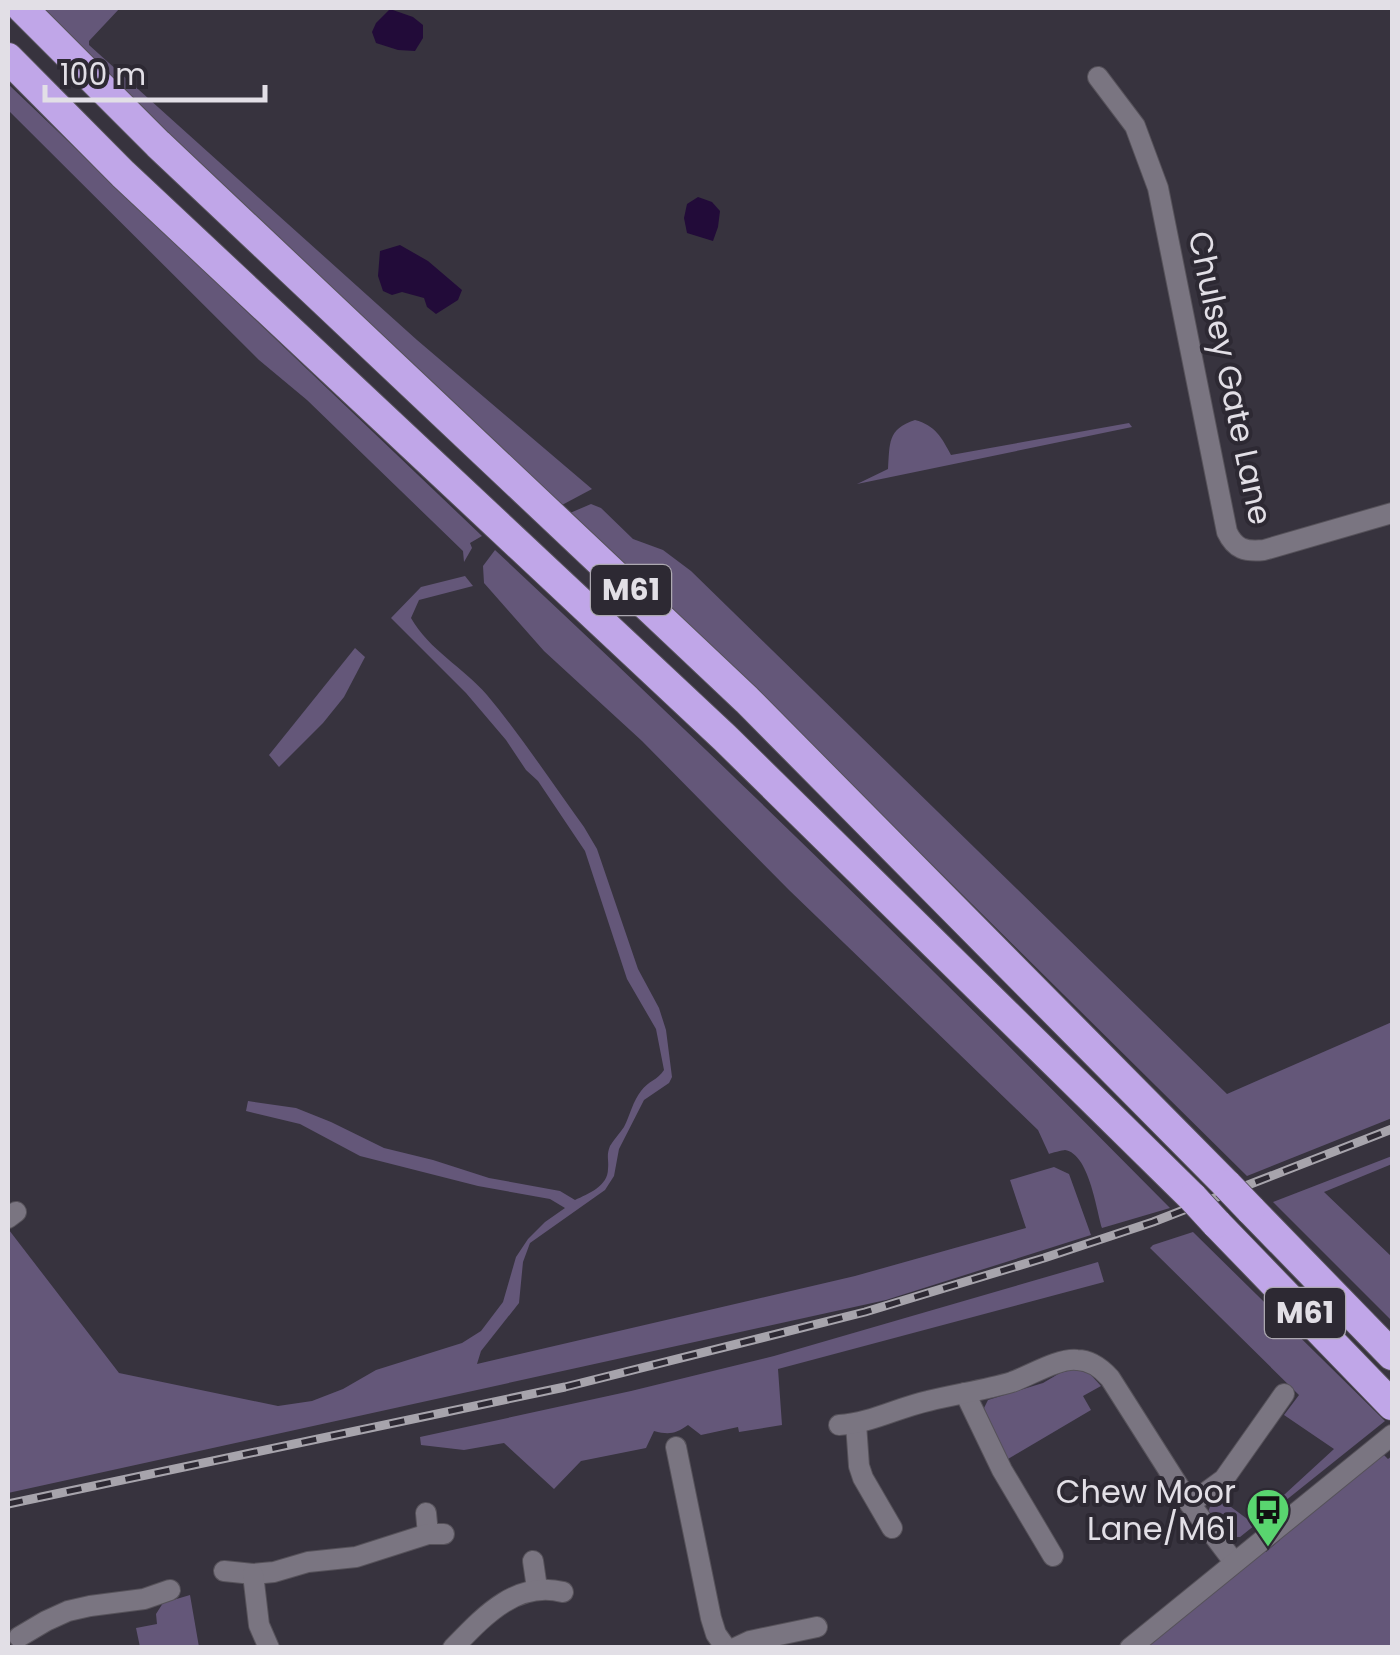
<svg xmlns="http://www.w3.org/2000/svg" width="1400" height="1655" font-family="Poppins,sans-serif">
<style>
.green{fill:#645779}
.water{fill:#220b39}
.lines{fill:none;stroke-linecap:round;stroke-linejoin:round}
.minor-casing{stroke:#56525a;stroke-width:22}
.highway-casing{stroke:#56525a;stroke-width:32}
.minor{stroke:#7a7581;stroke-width:20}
.highway{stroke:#c0a6e8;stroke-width:30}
.rail-casing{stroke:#a7a4ac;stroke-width:9}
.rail{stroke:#2d2933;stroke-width:5;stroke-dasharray:15;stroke-linecap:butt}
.highway-bridge-casing{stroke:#56525a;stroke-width:32;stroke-linecap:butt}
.highway-bridge{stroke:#c0a6e8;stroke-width:30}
.labels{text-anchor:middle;stroke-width:8;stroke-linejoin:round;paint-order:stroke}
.shield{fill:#2d2933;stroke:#aca8b0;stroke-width:2.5}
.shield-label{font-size:30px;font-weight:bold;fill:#e2dfe6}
.street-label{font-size:32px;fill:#e2dfe6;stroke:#2d2933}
.poi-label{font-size:32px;fill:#e2dfe6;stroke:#2d2933;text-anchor:end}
</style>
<rect width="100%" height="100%" fill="#37333e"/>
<!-- green -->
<g class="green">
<path d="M37 8H120L89 41V45L417 340 592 489 562 505 100 70Z"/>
<path d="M8 84 482 536 470 543 472 548 464 562 463 551 307 400 259 360 8 110Z"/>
<path d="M915 420C935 425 942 438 951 455L1129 423 1132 427 857 484 888 469C890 444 887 429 915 420Z"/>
<path d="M591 504 601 508 633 539 663 550 691 571 1227 1094 1392 1022V1118L1247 1176 790 724 570 513Z"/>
<path d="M495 550C725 765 949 984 1170 1208L1102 1228C1096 1208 1089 1154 1065 1150 1063 1150 1051 1153 1049 1154L1038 1130 789 890 642 741 544 651 484 583 483 566Z"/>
<path d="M465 576 473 586 419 600 411 618C429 650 463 667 487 695 522 737 552 783 584 827L597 849 638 969 659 1008 666 1030 672 1077 669 1083 644 1100 619 1149 614 1176 605 1190 530 1243 523 1262 519 1303 481 1351 477 1364 855 1276 1026 1228 1010 1180 1054 1167 1069 1174 1091 1235 886 1300 8 1493 9 1230 119 1373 278 1406 312 1401 343 1389 376 1370 462 1343 481 1331 503 1302 516 1257 528 1239 545 1222 565 1208 550 1199 478 1186 360 1156 300 1124 246 1111 248 1101 296 1108 331 1122 384 1148 433 1160 489 1178 560 1191 575 1200C588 1194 608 1186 608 1169 609 1159 606 1156 610 1146 614 1139 620 1133 624 1127 630 1115 633 1101 641 1091 648 1081 658 1080 664 1070L656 1029 627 979 585 851 538 781 526 770 506 740 466 693 391 618 421 587Z"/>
<path d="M355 648 365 657 344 697 323 723 279 767 269 755Z"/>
<path d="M1392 1156V1164L1324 1192 1392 1257V1321L1273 1202Z"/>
<path d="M1193 1232 1385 1421 1240 1537H1227L1208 1512 1211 1504 1227 1494 1231 1497 1227 1504 1250 1521 1285 1494 1334 1449 1284 1415 1299 1395 1150 1248 1153 1245Z"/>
<path d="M1098 1262 1104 1282 778 1369 782 1425 739 1432 738 1427 701 1435 688 1425C675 1434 669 1435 654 1431L646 1448 581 1461 554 1489 504 1443 464 1450 421 1445 420 1437 631 1391 774 1356Z"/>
<path d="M1075 1369 1090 1374 1101 1386 1083 1396 1091 1410 1008 1459 984 1408 988 1400 1043 1383 1060 1373Z"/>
<path d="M1382 1453 1388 1459 1392 1456V1647L1144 1648 1263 1549 1266 1552 1280 1540 1279 1537Z"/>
<path d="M190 1595 199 1647H140L136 1628 157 1624 156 1614 163 1603Z"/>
</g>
<!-- water -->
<g class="water">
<path d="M390 9 413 17 423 25V38L415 51 398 50 376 43 372 32 376 23Z"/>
<path d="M698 197 712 202 720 211 718 227 713 241 687 233 684 218 687 204Z"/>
<path d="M400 245 428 261 462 290 458 300 436 314 427 307 424 298 402 292 392 295 383 291 378 276 380 251Z"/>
</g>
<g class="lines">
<defs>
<g id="minor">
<path d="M1098 77 1135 126 1158 188 1227 532C1235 549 1245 552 1264 550L1392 513"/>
<path d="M8 1218 16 1212"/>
<path d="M965 1393 1002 1470 1053 1556"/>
<path d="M856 1424 859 1466 863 1478 892 1528"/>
<path d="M839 1425C871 1423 897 1408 928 1401 956 1394 985 1390 1012 1382 1031 1375 1059 1358 1077 1360 1091 1360 1101 1368 1110 1378L1190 1504 1234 1562"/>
<path d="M676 1447 711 1618 716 1634 726 1648"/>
<path d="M1190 1504 1224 1479 1284 1394"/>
<path d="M426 1513 428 1534"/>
<path d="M533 1561 537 1588"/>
<path d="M224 1571 253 1574 274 1572 308 1562 356 1557 428 1534H444"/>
<path d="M253 1574 259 1625 269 1648"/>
<path d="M19 1637 46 1621 68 1611 90 1606 144 1599 170 1590"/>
<path d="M453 1648C483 1617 516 1580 563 1592"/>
<path d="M735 1648 750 1641 817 1627"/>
<path d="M1130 1648 1392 1435"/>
</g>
<g id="highway">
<path d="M22 8 158 144 747 700 1227 1185"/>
<path d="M8 58 123 174 725 738 1193 1198"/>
<path d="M1250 1209 1392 1355"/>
<path d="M1216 1223 1392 1405"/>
</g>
</defs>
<!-- minor casing -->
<use href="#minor" class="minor-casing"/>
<!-- highway casing -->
<use href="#highway" class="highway-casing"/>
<!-- minor -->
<use href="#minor" class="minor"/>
<!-- highway -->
<use href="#highway" class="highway"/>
<defs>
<path id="rail" d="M8 1504 565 1387 865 1312 1044 1258 1153 1222 1392 1129"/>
</defs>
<!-- rail casing -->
<use href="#rail" class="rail-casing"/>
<!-- rail -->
<use href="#rail" class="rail"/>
<defs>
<g id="highway-bridge">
<path d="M1227 1185 1250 1209"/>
<path d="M1193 1198 1216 1223"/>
</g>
</defs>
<!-- highway-bridge casing -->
<use href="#highway-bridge" class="highway-bridge-casing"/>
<!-- highway-bridge -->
<use href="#highway-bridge" class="highway-bridge"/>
</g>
<!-- icons -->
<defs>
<symbol id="bus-pin" viewBox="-11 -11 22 30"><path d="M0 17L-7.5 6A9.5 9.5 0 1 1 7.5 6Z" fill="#59d56f" stroke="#2d2933"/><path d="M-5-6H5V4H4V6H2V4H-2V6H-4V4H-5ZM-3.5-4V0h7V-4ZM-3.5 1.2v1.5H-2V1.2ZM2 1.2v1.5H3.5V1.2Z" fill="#111"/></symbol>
</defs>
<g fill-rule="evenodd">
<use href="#bus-pin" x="1243" y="1485" width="50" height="68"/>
</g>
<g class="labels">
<!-- shield labels -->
<g class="shield">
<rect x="591" y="565" width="80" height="50" rx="8"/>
<rect x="1265" y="1288" width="80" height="50" rx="8"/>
</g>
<g class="shield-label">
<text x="631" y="600">M61</text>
<text x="1305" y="1323">M61</text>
</g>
<!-- street labels -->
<g class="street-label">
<text transform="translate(1230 378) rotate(78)" y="11">Chulsey Gate Lane</text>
</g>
<!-- poi labels -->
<g class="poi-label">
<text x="1236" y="1503">Chew Moor<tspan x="1236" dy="37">Lane/M61</tspan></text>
</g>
</g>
<!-- border -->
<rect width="1400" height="1655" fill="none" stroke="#e2dfe6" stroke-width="20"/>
<!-- scale -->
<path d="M45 85v15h220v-15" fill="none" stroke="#e2dfe6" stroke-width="5"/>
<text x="60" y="85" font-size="30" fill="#e2dfe6" stroke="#2d2933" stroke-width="8" paint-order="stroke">100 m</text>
</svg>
